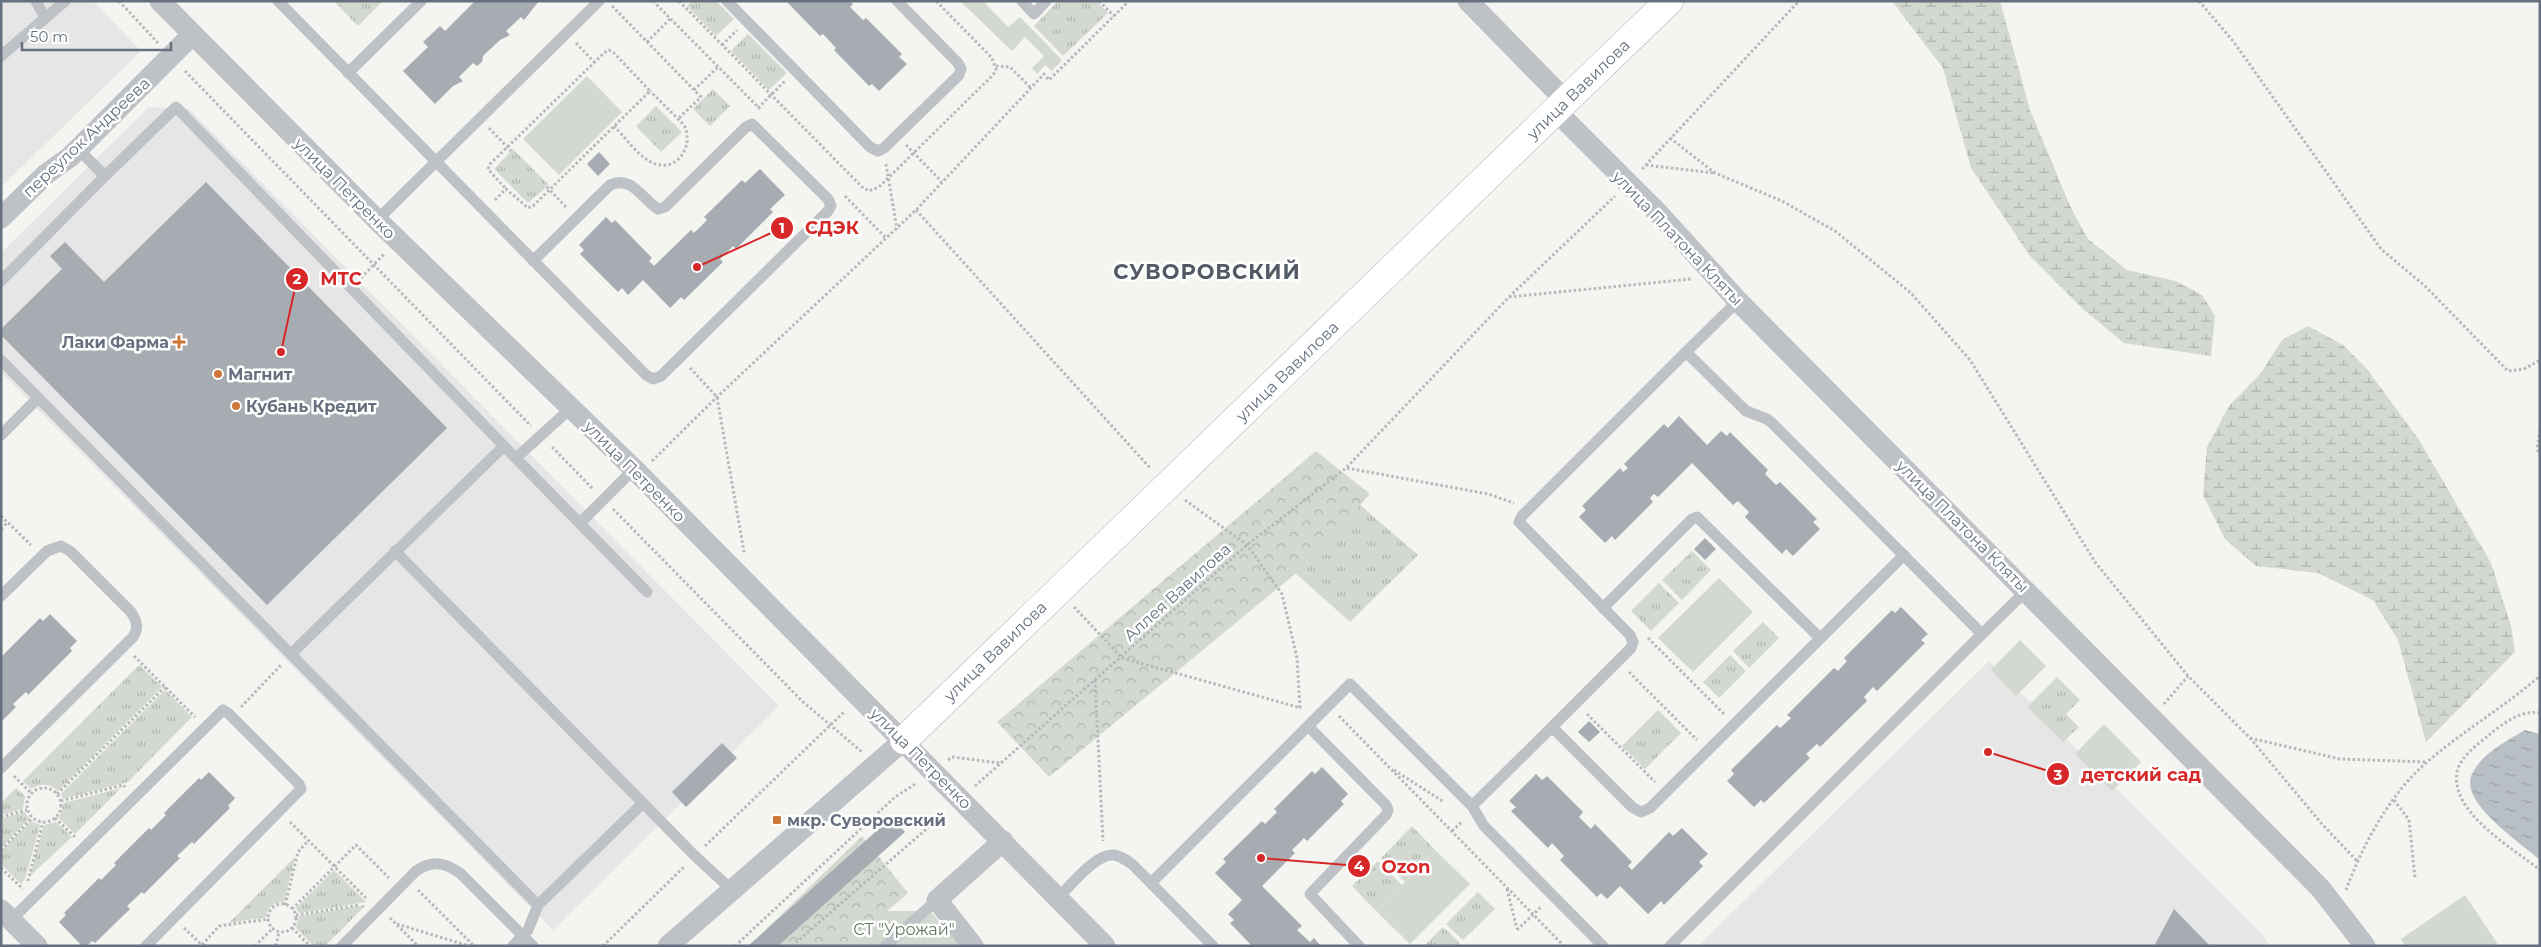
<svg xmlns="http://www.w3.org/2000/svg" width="2541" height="947" font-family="Montserrat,sans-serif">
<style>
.built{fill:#e5e6e5}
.green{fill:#d3d9d1}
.forest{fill:url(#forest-crowns)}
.wetland{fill:url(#wetland-marsh)}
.park{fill:url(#park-tufts)}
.water{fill:url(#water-ripples)}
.building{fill:#a7acb3}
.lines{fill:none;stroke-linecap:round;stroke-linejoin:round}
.secondary-casing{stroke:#b1b4b9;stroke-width:29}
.path{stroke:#b6b8bb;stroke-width:3;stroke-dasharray:2.5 2.5;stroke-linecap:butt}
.lane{stroke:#bec1c5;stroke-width:11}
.street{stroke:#bec1c5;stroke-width:21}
.secondary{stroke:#fff;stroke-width:28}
.poi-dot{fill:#ce7538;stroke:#fff;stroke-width:2}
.labels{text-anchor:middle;stroke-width:5;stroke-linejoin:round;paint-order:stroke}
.street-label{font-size:16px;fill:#67707f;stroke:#fff}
.poi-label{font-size:16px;font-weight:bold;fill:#67707f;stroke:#fff;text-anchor:start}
.park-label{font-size:16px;fill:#657765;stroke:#fff}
.district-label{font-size:21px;font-weight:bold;letter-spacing:1px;fill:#545a65;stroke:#fff}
.leader{fill:none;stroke:#d62828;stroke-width:2}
.callout-dot{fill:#d62828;stroke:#fff;stroke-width:2}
.mark-label{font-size:15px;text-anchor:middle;font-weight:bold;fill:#fff}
.callout-label{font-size:18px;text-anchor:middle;font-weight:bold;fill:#d62828;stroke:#fff;stroke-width:5;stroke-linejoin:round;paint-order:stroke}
</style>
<defs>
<pattern id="forest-crowns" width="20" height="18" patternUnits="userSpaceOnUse" patternTransform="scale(1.25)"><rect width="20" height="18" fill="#d3d9d1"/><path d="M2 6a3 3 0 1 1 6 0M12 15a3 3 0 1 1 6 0" fill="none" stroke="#afb4af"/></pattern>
<pattern id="wetland-marsh" width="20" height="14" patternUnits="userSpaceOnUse" patternTransform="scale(1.25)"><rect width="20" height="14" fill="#d3d9d1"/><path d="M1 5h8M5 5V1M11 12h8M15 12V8" fill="none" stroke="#afb4af"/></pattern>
<pattern id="park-tufts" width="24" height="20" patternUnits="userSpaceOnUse" patternTransform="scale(1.25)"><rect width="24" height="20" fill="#d3d9d1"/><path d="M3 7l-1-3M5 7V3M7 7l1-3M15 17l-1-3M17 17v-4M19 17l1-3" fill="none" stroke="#afb4af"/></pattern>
<pattern id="water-ripples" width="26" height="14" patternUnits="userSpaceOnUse" patternTransform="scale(1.25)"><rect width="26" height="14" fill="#b9c0c5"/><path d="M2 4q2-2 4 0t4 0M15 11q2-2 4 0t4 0" fill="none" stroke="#9aa0a5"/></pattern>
</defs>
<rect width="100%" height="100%" fill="#f4f4f1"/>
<!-- built -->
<g class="built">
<path d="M1 1H93L141 51 1 187Z"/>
<path d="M149 107 189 109 779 706 553 930 1 372V253Z"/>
<path d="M1989 661 2263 935 2270 946H1698Z"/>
</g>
<!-- green -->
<g class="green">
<path d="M960 1H983L1008 27 1020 17 1062 60 1052 71 1045 65 1037 74 1032 68 1044 56 1025 37 1012 51Z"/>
<path d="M587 76 622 112 559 175 523 139Z"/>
<path d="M1719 578 1753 612 1693 672 1658 638Z"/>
<path d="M2020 640 2046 666 2016 696 1991 670Z"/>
<path d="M2104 724 2141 762 2112 791 2075 754Z"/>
<path d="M1436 851 1470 884 1410 944 1376 911Z"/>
<path d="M2465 895 2499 946H2405L2401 939Z"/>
<path d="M886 911H930L961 946H847Z"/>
</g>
<!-- forest -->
<g class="forest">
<path d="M1316 451 1370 494 1306 565 1049 777 997 722Z"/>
<path d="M862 836 908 893 847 946H749Z"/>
</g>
<!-- wetland -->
<g class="wetland">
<path d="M1892 1H2000L2030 110 2070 206 2088 239 2127 270 2176 281 2202 295 2215 316 2211 356 2124 343 2084 310 2030 256 1971 168 1943 68Z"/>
<path d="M2308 326 2343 345 2367 369 2419 440 2491 563 2511 626 2515 652 2426 742 2398 640 2373 600 2318 573 2256 566 2225 539 2203 495 2207 447 2229 406 2261 373 2282 340Z"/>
</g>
<!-- park -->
<g class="park">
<path d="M334 1H383L358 26Z"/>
<path d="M692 1H716L734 19 716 36 687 6Z"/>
<path d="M1058 1H1096L1108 13 1063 56 1034 26Z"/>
<path d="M748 34 787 73 769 90 731 51Z"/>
<path d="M713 89 730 106 710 126 693 109Z"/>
<path d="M656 106 682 132 661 152 636 126Z"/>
<path d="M513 149 549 185 528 203 494 169Z"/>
<path d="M1360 505 1418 555 1350 622 1293 571Z"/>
<path d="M1692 551 1711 570 1682 600 1662 580Z"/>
<path d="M1659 583 1679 603 1651 631 1631 611Z"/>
<path d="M1763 622 1779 638 1749 668 1733 651Z"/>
<path d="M1730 655 1746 671 1719 698 1703 682Z"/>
<path d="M139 665 162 687 58 791C49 783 40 783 31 789L23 781Z"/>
<path d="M2057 677 2080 700 2066 714 2079 727 2063 742 2027 707Z"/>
<path d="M165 690 192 717 128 782 63 799 61 794Z"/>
<path d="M1658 710 1681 733 1645 769 1622 746Z"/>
<path d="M16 788 25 796 23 809 1 815V803Z"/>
<path d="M121 788 75 834 59 818 64 803Z"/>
<path d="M25 812 29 819 1 848V819Z"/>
<path d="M31 821 40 825 25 879 21 884 1 864V851Z"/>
<path d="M56 822 72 837 30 876 44 825Z"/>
<path d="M1412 826 1436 851 1405 882 1381 858Z"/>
<path d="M295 857 284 902C274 901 267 908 266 917L229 923Z"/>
<path d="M1378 861 1402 885 1376 911 1352 886Z"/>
<path d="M334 870 366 902 299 913 296 908Z"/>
<path d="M1478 892 1495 909 1463 940 1446 924Z"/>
<path d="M366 905 325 946H314L296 928 299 916Z"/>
<path d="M1443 927 1460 943 1457 946H1424Z"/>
</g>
<!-- water -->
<path class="water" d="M2525 730 2540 734V860C2521 843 2458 802 2472 774 2482 753 2507 741 2525 730Z"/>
<!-- building -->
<g class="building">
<path d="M475 1H539L524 20 521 17 506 31 510 35 500 40 483 56 482 62 477 66 473 63 459 77 463 81 453 86 435 104 403 71 428 47 423 42 440 26 445 31Z"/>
<path d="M786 1H850L853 4 850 7 863 20 866 18 902 54 899 57 907 64 879 91 872 84 869 86 834 50 836 48 823 34 820 36Z"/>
<path d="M599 152 610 164 598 176 587 164Z"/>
<path d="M760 169 785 195 770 209 773 212 736 249 733 246 720 259 723 262 684 300 681 297 670 308 643 280 628 295 622 288 618 292 580 254 584 250 579 245 606 217 612 223 615 220 652 258 649 261 654 266 691 230 694 233 707 220 704 217 742 180 745 183Z"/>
<path d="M206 182 447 428 267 605 1 335V329L62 269 50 256 65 242 104 282Z"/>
<path d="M1679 416 1707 445 1721 431 1727 436 1730 432 1768 470 1765 474 1776 485 1780 482 1817 519 1813 522 1820 529 1793 556 1786 549 1782 554 1745 517 1749 512 1738 501 1733 505 1692 463 1658 497 1654 494 1650 498 1653 502 1615 540 1612 536 1605 543 1579 517 1586 510 1582 506 1620 468 1623 472 1628 468 1624 464 1664 424 1668 428Z"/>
<path d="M1705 538 1716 549 1705 560 1694 549Z"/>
<path d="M1901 607 1928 634 1921 640 1925 643 1877 691 1873 687 1864 697 1867 701 1820 747 1817 744 1806 754 1810 758 1764 803 1761 800 1754 807 1727 781 1734 774 1731 770 1777 725 1780 728 1791 718 1787 715 1834 668 1838 671 1847 661 1844 658 1892 610 1895 613Z"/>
<path d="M50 614 77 641 70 648 72 651 28 695 26 692 13 704 16 707 1 722V657L40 618 43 621Z"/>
<path d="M1589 721 1600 732 1589 742 1578 732Z"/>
<path d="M722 743 737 758 686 807 672 792Z"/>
<path d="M1322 767 1348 794 1341 801 1344 804 1307 841 1304 838 1292 850 1295 853 1262 886 1302 926 1297 930 1310 942 1314 938 1321 946H1252L1230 923 1234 920 1228 914 1242 900 1215 873 1226 862 1223 859 1262 821 1265 824 1277 812 1274 809 1312 771 1315 774Z"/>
<path d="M209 772 235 798 228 806 230 808 194 844 192 842 177 856 180 858 144 894 142 892 127 906 130 909 95 943 92 941 87 946H82L59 922 66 915 64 913 99 878 101 880 116 865 114 863 149 828 151 830 166 815 164 813 199 778 201 780Z"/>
<path d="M1536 774 1542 780 1547 776 1583 812 1579 817 1591 829 1595 824 1632 862 1628 866 1632 870 1669 832 1673 836 1682 828 1708 854 1699 862 1703 866 1664 905 1661 901 1648 914 1620 886 1607 899 1601 893 1597 897 1560 860 1564 856 1552 843 1548 848 1511 811 1516 807 1509 801Z"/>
<path d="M892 817 905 832 778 946H748Z"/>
<path d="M2174 909 2210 946H2154Z"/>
</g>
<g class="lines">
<defs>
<path id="secondary" d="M904 740 1669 1"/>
</defs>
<!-- secondary casing -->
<use href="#secondary" class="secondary-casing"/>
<!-- path -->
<g class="path">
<path d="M119 1 158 43"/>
<path d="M653 1 760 109"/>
<path d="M679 1 862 187 869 191 879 187 993 75 996 70 992 58 936 1"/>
<path d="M1099 1 1114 16"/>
<path d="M2199 1 2233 41 2381 249 2425 286 2508 371 2524 369 2540 360"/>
<path d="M612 6 701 97 678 119"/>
<path d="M647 42 670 19"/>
<path d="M576 43 594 62"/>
<path d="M722 45 737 30"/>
<path d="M996 66 1010 67 1031 88"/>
<path d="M185 71 531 426"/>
<path d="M694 90 718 67"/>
<path d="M758 108 786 80"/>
<path d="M614 126C625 137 637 155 651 162 676 175 695 146 684 125L650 91"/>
<path d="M489 128 511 151"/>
<path d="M1670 138 1715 173 1782 201 1835 231 1911 293 1970 360 2095 562 2188 676 2250 738 2322 824 2357 861"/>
<path d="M906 145 942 182"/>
<path d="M886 164 897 229"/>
<path d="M1646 165 1714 173"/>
<path d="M1642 169 1799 1"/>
<path d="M547 187 566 207"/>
<path d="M845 196 886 238"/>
<path d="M495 200 506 189 528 208 533 206 650 91 614 53 609 50 604 53 490 164 488 169 506 189"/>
<path d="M916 210 1151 469"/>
<path d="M361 278 385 253"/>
<path d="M1509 297 1691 279"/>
<path d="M690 368 717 397 744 552"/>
<path d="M2540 430 2537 449 2540 454"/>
<path d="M552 447 593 489"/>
<path d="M652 461 717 397 916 210 1044 74 1049 80 1129 1"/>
<path d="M1347 468 1488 494 1514 503"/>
<path d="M1185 500 1247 545 1282 594 1297 658 1300 708"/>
<path d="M613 509 802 701 862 752"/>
<path d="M1 516 31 545"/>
<path d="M1 529 8 522"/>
<path d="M1074 607 1122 658 1301 708"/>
<path d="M1648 638 1725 715"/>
<path d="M134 656 195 717"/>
<path d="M1629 672 1697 740"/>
<path d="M1095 680 1103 841"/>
<path d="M2164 704 2188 676"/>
<path d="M241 707 282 664"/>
<path d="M2540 713C2522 709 2502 724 2489 735 2478 744 2460 757 2457 772 2450 813 2513 848 2540 870"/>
<path d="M1587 714 1655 782"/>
<path d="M1339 716 1564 946"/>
<path d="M2250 738 2340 759 2426 762"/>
<path d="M948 760 952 757 1000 763"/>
<path d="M1394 770 1444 802"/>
<path d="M14 776 31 793"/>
<path d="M975 786 1247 545 1346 468 1509 297 1615 196"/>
<circle cx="44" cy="805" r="17"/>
<path d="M57 794 165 687"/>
<path d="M2394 800 2409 820 2415 878"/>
<path d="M61 801 123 785 125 787"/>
<path d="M1 817 27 810"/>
<path d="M55 818 75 837"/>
<path d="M290 822 367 899"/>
<path d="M1452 831 1463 821"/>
<path d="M705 846 845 711"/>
<path d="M1 850 32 818"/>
<path d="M1 868 23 889"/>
<path d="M28 881 43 822"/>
<path d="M1507 889 1517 929"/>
<path d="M418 890 474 946"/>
<path d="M2346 890C2363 844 2390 794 2427 762 2463 731 2504 707 2540 676"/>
<circle cx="282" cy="918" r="14"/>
<path d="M285 905 298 852 308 841"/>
<path d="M292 909 356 845 389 878"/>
<path d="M296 915 360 905"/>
<path d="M390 918 418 946"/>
<path d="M397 924 469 946"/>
<path d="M184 928 202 945 219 926 269 919"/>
<path d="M292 928 310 946"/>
<path d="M1517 930 1542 906"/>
<path d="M255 946 273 928"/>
<path d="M276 946 279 932"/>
<path d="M603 946 685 866"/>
<path d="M735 946 895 797 917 783"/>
<path d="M792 946 946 812"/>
</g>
<!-- lane -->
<g class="lane">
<path d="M36 1 45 18"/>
<path d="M278 1 646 375 653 379 661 376 828 211 831 206 828 199 752 124 746 127 665 207 658 209C642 199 632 175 610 185L533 261"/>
<path d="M727 1 870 147 878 151 884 148 959 75 961 69 958 63 897 1"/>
<path d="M1022 1 1034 14 1046 1"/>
<path d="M1 56 65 1"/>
<path d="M348 73 421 1"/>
<path d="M105 176 176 107 504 446 291 654"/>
<path d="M377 220 599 1"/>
<path d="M1 281 105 176 78 149"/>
<path d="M1686 352 1522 516 1519 522 1630 635 1633 642 1631 648 1552 727 1632 807 1641 812 1650 808 1904 555"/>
<path d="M1 360 538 905 643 803"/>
<path d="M1 435 38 398"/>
<path d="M504 446 647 592"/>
<path d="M516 458 571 408"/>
<path d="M580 523 634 469"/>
<path d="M395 551 695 856 732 890"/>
<path d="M1 596 47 551 61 546 70 551 131 612C137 621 139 628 133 637L1 768"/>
<path d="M1603 608 1692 519 1697 517 1820 638"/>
<path d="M1982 634 2027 590"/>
<path d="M1308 726 1350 684 1472 806 1484 826 1603 946"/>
<path d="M1472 806 1552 727"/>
<path d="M1151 883 1308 726 1386 805 1388 810 1386 815 1310 894 1359 946"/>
<path d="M1058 898C1071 885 1096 853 1114 855 1121 856 1126 860 1132 864L1213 946"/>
<path d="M11 920 223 710 228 713 299 784 301 789 146 946"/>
<path d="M342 946 416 871C432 860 444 862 460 873L533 946"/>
<path d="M513 946 528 930 538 905"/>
<path d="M885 946 937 900"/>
<path d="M1670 946 1982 634 1773 424 1767 419 1746 411 1686 352 1738 301"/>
</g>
<!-- street -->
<g class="street">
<path d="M160 1 377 220 634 469 1105 946"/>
<path d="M1468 1 1566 101"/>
<path d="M1556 111 1659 214 1738 301 2321 889 2365 946"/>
<path d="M1 218 46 174 70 157 192 35"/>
<path d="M1 910 37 946"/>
<path d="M668 946 904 740"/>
<path d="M973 946 937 900 1003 841"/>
</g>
<!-- secondary -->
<use href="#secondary" class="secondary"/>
</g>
<!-- markers -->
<g class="poi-dot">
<path d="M176.5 334.5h5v5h5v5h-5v5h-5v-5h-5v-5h5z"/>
<circle cx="218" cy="374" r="5"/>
<circle cx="236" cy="406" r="5"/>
<rect x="772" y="815" width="10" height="10" rx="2.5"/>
</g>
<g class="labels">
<!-- street labels -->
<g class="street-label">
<text transform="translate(1578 89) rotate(-44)" y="6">улица Вавилова</text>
<text transform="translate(86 137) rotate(-43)" y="6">переулок Андреева</text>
<text transform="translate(345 188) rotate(45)" y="6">улица Петренко</text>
<text transform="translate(1678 238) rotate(46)" y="6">улица Платона Кляты</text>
<text transform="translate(1287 371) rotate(-44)" y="6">улица Вавилова</text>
<text transform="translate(635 471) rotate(45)" y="6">улица Петренко</text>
<text transform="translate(1963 526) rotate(45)" y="6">улица Платона Кляты</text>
<text transform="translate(1177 592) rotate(-42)" y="6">Аллея Вавилова</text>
<text transform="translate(995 651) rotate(-44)" y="6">улица Вавилова</text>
<text transform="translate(921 758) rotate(45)" y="6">улица Петренко</text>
</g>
<!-- poi labels -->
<g class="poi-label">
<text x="169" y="348" text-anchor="end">Лаки Фарма</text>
<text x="228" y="380">Магнит</text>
<text x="246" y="412">Кубань Кредит</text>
<text x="787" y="826">мкр. Суворовский</text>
</g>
<!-- park labels -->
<g class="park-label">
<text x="904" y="935">СТ "Урожай"</text>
</g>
<!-- district labels -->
<g class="district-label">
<text x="1207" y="279">СУВОРОВСКИЙ</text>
</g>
</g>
<!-- callouts -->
<path class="leader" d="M697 267L782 228M281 352L297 279M1988 752L2058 774M1261 858L1359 866"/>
<g class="callout-dot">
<circle cx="697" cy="267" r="5"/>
<circle cx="281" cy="352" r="5"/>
<circle cx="1988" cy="752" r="5"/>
<circle cx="1261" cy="858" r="5"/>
<circle cx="782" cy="228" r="12"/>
<circle cx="297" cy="279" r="12"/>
<circle cx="2058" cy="774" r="12"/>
<circle cx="1359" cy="866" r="12"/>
</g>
<g class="mark-label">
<text x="782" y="233">1</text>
<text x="297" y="284">2</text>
<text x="2058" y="780">3</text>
<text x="1359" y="871">4</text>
</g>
<g class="callout-label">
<text x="832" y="234">СДЭК</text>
<text x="341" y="285">МТС</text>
<text x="2141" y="781">детский сад</text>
<text x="1406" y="873">Ozon</text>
</g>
<!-- border -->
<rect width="2541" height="947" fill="none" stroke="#67707f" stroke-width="5"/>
<!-- scale -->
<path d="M22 42v8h149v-8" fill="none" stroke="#67707f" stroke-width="2.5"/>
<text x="30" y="42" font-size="15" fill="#67707f" stroke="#ffffff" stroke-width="4" paint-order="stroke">50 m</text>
</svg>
